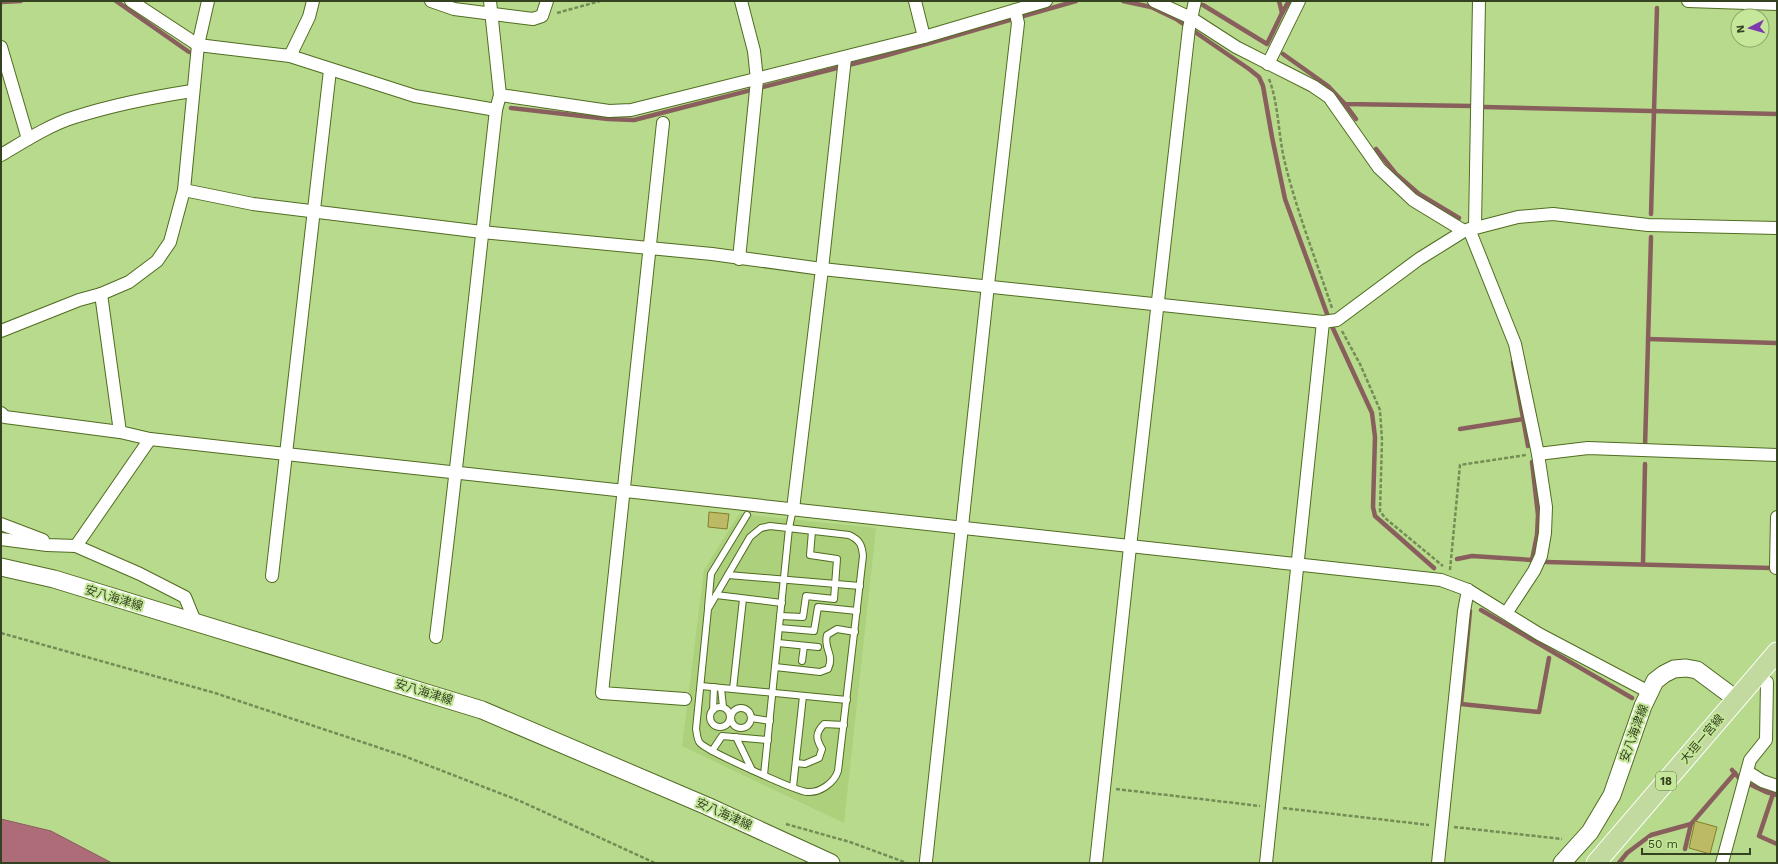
<svg xmlns="http://www.w3.org/2000/svg" width="1778" height="864" font-family="'Work Sans','Noto Sans JP',sans-serif">
<style>
.built{fill:#acd07b}
.water{fill:#ae6b78;stroke:#895f5e}
.lines{fill:none;stroke-linecap:round;stroke-linejoin:round}
.stream{stroke:#895f5e;stroke-width:4.5}
.building{fill:#bcba65;stroke:#827f27}
.service-casing{stroke:#506c20;stroke-width:8}
.minor-casing{stroke:#506c20;stroke-width:14}
.secondary-casing{stroke:#506c20;stroke-width:19}
.primary-casing{stroke:#fff;stroke-width:21}
.path{stroke:#748c55;stroke-width:2.5;stroke-dasharray:4 2;stroke-linecap:butt}
.service{stroke:#fff;stroke-width:6}
.minor{stroke:#fff;stroke-width:12}
.secondary{stroke:#fff;stroke-width:17}
.primary{stroke:#c2daa0;stroke-width:19}
.labels{text-anchor:middle;stroke-width:4;stroke-linejoin:round;paint-order:stroke}
.shield{fill:#c5e799;stroke:#607446;stroke-width:1}
.shield-label{font-size:11px;font-weight:bold;fill:#344222}
.street-label{font-size:12px;fill:#344222;stroke:#c5e799}
</style>
<rect width="100%" height="100%" fill="#b8da8c"/>
<!-- built -->
<path class="built" d="M739 514 876 528 844 823 682 746 704 570Z"/>
<!-- water -->
<path class="water" d="M1 819 51 831 112 863H1Z"/>
<g class="lines">
<!-- stream -->
<g class="stream">
<path d="M116 1 189 52"/>
<path d="M1123 1 1151 7 1176 19 1249 69 1259 77 1263 86 1272 137 1285 199 1330 322 1372 413 1375 437 1373 507 1375 516 1434 568"/>
<path d="M1279 1 1282 13 1289 1"/>
<path d="M1 2 21 1"/>
<path d="M1203 5 1267 44 1282 13"/>
<path d="M1283 54 1328 86 1345 104 1472 106"/>
<path d="M1345 104 1356 119"/>
<path d="M1484 107 1777 114"/>
<path d="M511 108 608 119 634 120 884 56 1076 1"/>
<path d="M1376 149 1396 174 1419 194 1459 218"/>
<path d="M1651 214 1657 8"/>
<path d="M1648 339 1776 343"/>
<path d="M1513 362 1528 446"/>
<path d="M1460 429 1523 419"/>
<path d="M1645 447 1651 237"/>
<path d="M1457 559 1472 556 1532 560 1537 535 1538 515 1532 462"/>
<path d="M1546 562 1771 568"/>
<path d="M1643 564 1645 464"/>
<path d="M1481 610 1632 698"/>
<path d="M1470 611 1461 704 1539 712 1549 658"/>
<path d="M1732 770 1740 779"/>
<path d="M1749 784 1766 792 1777 795"/>
<path d="M1773 794 1759 836 1777 844"/>
<path d="M1685 849 1691 824"/>
<path d="M1619 863 1627 853 1651 835 1691 824 1735 773"/>
</g>
</g>
<!-- building -->
<g class="building">
<path d="M709 512 729 514 727 529 708 527Z"/>
<path d="M1695 821 1717 827 1710 854 1689 848Z"/>
</g>
<g class="lines">
<defs>
<g id="service">
<path d="M770 526 849 535C860 540 862 545 863 556L838 771C834 783 820 793 807 792 796 791 707 751 700 743 697 740 697 733 696 729L708 609 750 537 761 528Z"/>
<path d="M728 575 860 586"/>
<path d="M716 595 782 603"/>
<path d="M708 607 711 574 747 515"/>
<path d="M780 616 803 617 806 596 834 599 837 559 810 555 812 531"/>
<path d="M779 628 814 631 818 607 857 611"/>
<path d="M778 643 818 647"/>
<path d="M802 661 804 646"/>
<path d="M775 667 820 672 828 669C835 654 823 649 827 635L837 629 855 632"/>
<path d="M701 686 847 700"/>
<path d="M721 688 723 707"/>
<path d="M733 689 743 599"/>
<circle cx="720" cy="717" r="10"/>
<circle cx="741" cy="718" r="10"/>
<path d="M713 710 714 687"/>
<path d="M751 718 770 721"/>
<path d="M736 737 752 770"/>
<path d="M712 751 722 736 768 740"/>
<path d="M796 763 805 764 819 758 822 749C816 739 815 733 824 724L844 725"/>
<path d="M764 775 789 528 793 509"/>
<path d="M793 787 803 696"/>
</g>
<g id="minor">
<path d="M131 1 198 45 290 56 309 17 313 1"/>
<path d="M431 1 454 9 533 19 542 16 547 1"/>
<path d="M915 1 924 37"/>
<path d="M1154 1 1191 18 1236 47 1313 86 1329 97 1379 168 1413 200 1464 231"/>
<path d="M1688 1 1777 4"/>
<path d="M1 47 28 139"/>
<path d="M290 56 415 96 496 110"/>
<path d="M1268 64 1299 1"/>
<path d="M500 95 609 111 631 110 924 37 1046 1"/>
<path d="M663 123 602 693 685 699"/>
<path d="M1 155C23 142 51 124 75 117 113 105 153 97 192 91"/>
<path d="M184 190 253 204 482 232 712 254 822 269 1323 322 1337 320 1419 259 1464 231 1518 217 1553 214 1648 225 1777 228"/>
<path d="M1475 226 1479 1"/>
<path d="M1469 229 1515 344 1538 454 1546 507 1545 533 1541 556 1534 571 1507 612"/>
<path d="M739 259 757 80 754 51 741 1"/>
<path d="M101 294 120 432 150 439 286 454 1441 580 1468 590 1539 634 1649 692"/>
<path d="M1 331 79 300 101 294 129 282 157 261 170 242 184 190 198 45 208 1"/>
<path d="M1 413 5 417 120 432"/>
<path d="M1538 454 1588 448 1777 455"/>
<path d="M793 509 822 269 845 58"/>
<path d="M1 524 43 540"/>
<path d="M1 539 47 545 76 546 150 439"/>
<path d="M76 546 140 574 185 597 196 624"/>
<path d="M1776 568 1777 517"/>
<path d="M272 576 330 70"/>
<path d="M436 637C458 461 476 286 496 110L500 95 490 1"/>
<path d="M1748 772 1762 781 1777 786"/>
<path d="M926 861 988 285 1018 23 1015 10"/>
<path d="M1096 863 1130 547 1189 28 1195 1"/>
<path d="M1266 863 1323 322"/>
<path d="M1438 863 1464 611 1468 590"/>
<path d="M1722 863 1750 760 1766 740 1767 682"/>
</g>
<g id="secondary">
<path d="M1 567 54 579 482 710 707 806 831 863"/>
<path d="M1562 863 1590 832 1612 795 1643 706 1655 681 1664 674 1674 669 1686 668 1697 670 1736 699"/>
</g>
<path id="primary" d="M1596 863 1777 652"/>
</defs>
<!-- service casing -->
<use href="#service" class="service-casing"/>
<!-- minor casing -->
<use href="#minor" class="minor-casing"/>
<!-- secondary casing -->
<use href="#secondary" class="secondary-casing"/>
<!-- primary casing -->
<use href="#primary" class="primary-casing"/>
<!-- path -->
<g class="path">
<path d="M557 13 600 1"/>
<path d="M1269 79C1279 105 1278 135 1285 163 1297 212 1316 260 1332 308"/>
<path d="M1342 331 1360 364 1380 410 1382 440 1380 511 1385 518 1443 566"/>
<path d="M1450 570 1460 465 1526 455"/>
<path d="M1 633 215 693 404 756 520 801 655 863"/>
<path d="M1116 789 1260 806"/>
<path d="M1283 808 1429 825"/>
<path d="M786 824 850 842 907 863"/>
<path d="M1454 827 1562 839"/>
</g>
<!-- service -->
<use href="#service" class="service"/>
<!-- minor -->
<use href="#minor" class="minor"/>
<!-- secondary -->
<use href="#secondary" class="secondary"/>
<!-- primary -->
<use href="#primary" class="primary"/>
</g>
<g class="labels">
<!-- shield labels -->
<rect class="shield" x="1656" y="772" width="20" height="18" rx="3"/>
<g class="shield-label">
<text x="1666" y="785">18</text>
</g>
<!-- street labels -->
<g class="street-label">
<text transform="translate(114 598) rotate(17)" y="4">安八海津線</text>
<text transform="translate(424 692) rotate(17)" y="4">安八海津線</text>
<text transform="translate(1634 733) rotate(-70)" y="4">安八海津線</text>
<text transform="translate(1702 739) rotate(-50)" y="4">大垣一宮線</text>
<text transform="translate(724 814) rotate(24)" y="4">安八海津線</text>
</g>
</g>
<!-- border -->
<rect width="1778" height="864" fill="none" stroke="#344222" stroke-width="4"/>
<!-- north arrow -->
<g transform="translate(1750 28) rotate(264)"><circle r="19" fill="#c5e799" stroke="#8ba569"/>
<path d="M0-3L7 15L0 10L-7 15Z" fill="#7d39ad"/>
<text y="-6" font-size="11" font-weight="bold" text-anchor="middle" fill="#344222">N</text>
</g>
<!-- scale -->
<path d="M1642 848v6h108v-6" fill="none" stroke="#344222" stroke-width="2"/>
<text x="1648" y="848" font-size="12" fill="#344222" stroke="#c5e799" stroke-width="3" paint-order="stroke">50 m</text>
</svg>
